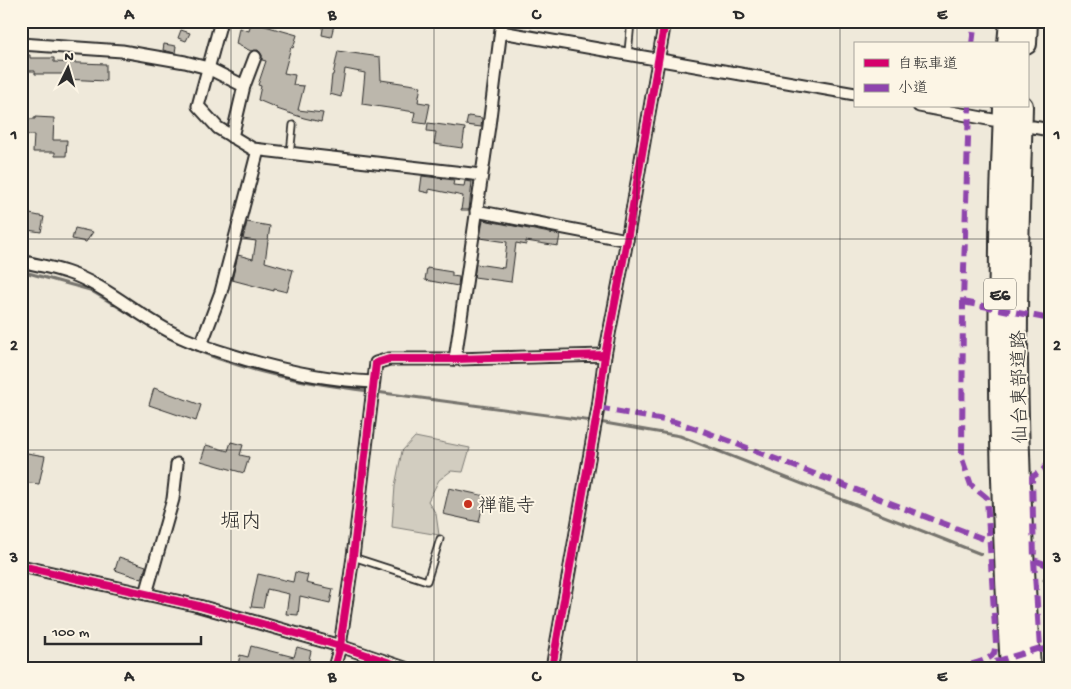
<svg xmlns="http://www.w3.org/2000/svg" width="1071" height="689" font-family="'Gochi Hand','Klee One',sans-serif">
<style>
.green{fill:#d2cdc0;stroke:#7e7c76}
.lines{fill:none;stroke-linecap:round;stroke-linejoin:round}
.stream{stroke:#75736d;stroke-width:3}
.building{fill:#bcb7ac;stroke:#2b2b2b}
.lane-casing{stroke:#2b2b2b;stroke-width:9}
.street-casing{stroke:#2b2b2b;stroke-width:15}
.highway-casing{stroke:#2b2b2b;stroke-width:24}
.lane{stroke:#fcf5e5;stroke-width:5.5}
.street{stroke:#fcf5e5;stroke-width:11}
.highway{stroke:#fcf5e5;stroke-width:20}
.quiet{stroke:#8e44ad;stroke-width:6;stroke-dasharray:12 6;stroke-linecap:butt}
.cycleway-casing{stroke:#fcf5e5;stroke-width:11}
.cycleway{stroke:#d6006c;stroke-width:8}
.grid{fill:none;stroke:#2b2b2b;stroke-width:1;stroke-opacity:0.55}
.poi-dot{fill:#c8321e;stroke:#fcf5e5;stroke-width:2}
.labels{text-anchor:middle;stroke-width:4;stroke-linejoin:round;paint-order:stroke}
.shield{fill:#fcf5e5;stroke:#6a6863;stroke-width:1}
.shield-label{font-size:18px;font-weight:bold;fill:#2b2b2b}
.street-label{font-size:19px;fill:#2b2b2b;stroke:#fcf5e5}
.poi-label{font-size:19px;fill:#2b2b2b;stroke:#fcf5e5;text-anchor:start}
.quarter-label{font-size:21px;fill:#2b2b2b;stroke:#fcf5e5}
.neatline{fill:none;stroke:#2b2b2b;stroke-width:2}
.grid-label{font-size:16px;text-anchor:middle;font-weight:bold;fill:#2b2b2b}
</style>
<rect width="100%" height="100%" fill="#efe9da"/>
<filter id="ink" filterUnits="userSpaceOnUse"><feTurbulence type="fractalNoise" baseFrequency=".02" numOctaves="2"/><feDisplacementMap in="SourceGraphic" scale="10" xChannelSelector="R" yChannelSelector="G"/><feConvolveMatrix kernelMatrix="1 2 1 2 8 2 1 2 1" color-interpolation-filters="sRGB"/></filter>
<g filter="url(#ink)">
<!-- green -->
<path class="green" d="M415 437 470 448 463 472 451 471 439 480 428 501 436 514 439 535 392 527 395 486 402 451Z"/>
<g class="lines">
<!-- stream -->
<g class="stream">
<path d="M21 271 90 290 170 338"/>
<path d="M180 343C238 371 306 383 369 391"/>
<path d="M376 392 592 421"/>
<path d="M599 422 680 436 981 554"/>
<path d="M1044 580 1050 582"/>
</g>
</g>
<!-- building -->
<g class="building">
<path d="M251 22 297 35 293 48 291 47 284 73 295 75 293 85 304 86 298 110 323 113 321 122 304 118 277 109V108L258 100 261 86 258 85 266 61 262 60V55L258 50 251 51 236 44 239 28 249 31Z"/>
<path d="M324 23 334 25 331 37 322 35Z"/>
<path d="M181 30 190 33 186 41 178 38Z"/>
<path d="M164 44 176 46 175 53 163 50Z"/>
<path d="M338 51 380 57 381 80 421 86 418 102 430 104 426 124 413 122 415 112 362 104 365 73 345 69 341 97 330 94 332 75H333Z"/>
<path d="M21 55H30V58H54V62L106 64V81L65 79V74H35V71H21Z"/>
<path d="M468 116 482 118 481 127 466 125Z"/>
<path d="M35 117 54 118 53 140H67L66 156H55V152H33L34 135H21V119H35Z"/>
<path d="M428 123 465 128 462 148 434 144 436 132 427 131Z"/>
<path d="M422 176 454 180 453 185 464 186 465 181 472 182 469 210H461L463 196 429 189V193L420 191Z"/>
<path d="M21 212 44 217 41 232 21 229Z"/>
<path d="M483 220 560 235 558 246 526 241V245L516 243 511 282 474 277 476 264 504 268 507 242 480 238Z"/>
<path d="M247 222 270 226 265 262 293 270 287 292 274 289V291L232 280 238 255 253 259 256 241 243 239Z"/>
<path d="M75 228 93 232 86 242 72 239Z"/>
<path d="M427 268 452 272V276L459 277 458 286 425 280Z"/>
<path d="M154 388 201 405 196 421 149 405Z"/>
<path d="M231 442 243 445 240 455 249 457 244 473 201 461 206 445 228 451Z"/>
<path d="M21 452 45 456 39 484 21 482Z"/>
<path d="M449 488 485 496 479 522 443 514Z"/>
<path d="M119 557 146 566 142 579 115 570Z"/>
<path d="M295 572 308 575 306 583 333 589 330 603 300 596 298 615 286 614 289 594 267 589 263 608 251 607 258 574 293 582Z"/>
<path d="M251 646 294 657 297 647 311 651 307 668H248L238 665 240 655 248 657Z"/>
</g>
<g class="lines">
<defs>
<g id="lane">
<path d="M628 53 631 21"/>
<path d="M290 154 293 125"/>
<path d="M353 557 427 581 440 539"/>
</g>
<g id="street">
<path d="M221 21 198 106 218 128 253 149 481 175"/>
<path d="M501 32 855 94"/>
<path d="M21 44 122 51 185 62 208 68 244 86 255 57"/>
<path d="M919 106 993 120"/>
<path d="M1033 127 1050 130"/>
<path d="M232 137 244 86"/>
<path d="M476 211 627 240"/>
<path d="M21 261C36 265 51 267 66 272 107 285 142 320 181 337 196 344 212 349 228 354 275 369 323 380 373 382"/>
<path d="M201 345 221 292 258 150"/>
<path d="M455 359 489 126 502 21"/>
<path d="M21 566 199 606 340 646 405 668"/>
<path d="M146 594 173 499 177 464"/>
<path d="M334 668 340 646 353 557 376 363 389 359H455L605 355"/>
<path d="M552 668 598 408 605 355 627 240 665 21"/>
</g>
<g id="highway">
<path d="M1008 44 1010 21"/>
<path d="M1026 44 1027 21"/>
<path d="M1004 106C1003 153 1000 200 1000 247 998 387 1002 528 1011 668"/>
<path d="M1022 106C1020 191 1016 276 1017 361 1018 463 1023 565 1030 668"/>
</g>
</defs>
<!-- lane casing -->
<use href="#lane" class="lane-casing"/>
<!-- street casing -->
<use href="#street" class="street-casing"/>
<!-- highway casing -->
<use href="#highway" class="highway-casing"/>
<!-- lane -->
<use href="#lane" class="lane"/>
<!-- street -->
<use href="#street" class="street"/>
<!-- highway -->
<use href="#highway" class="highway"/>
<!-- quiet -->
<g class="quiet">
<path d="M972 44 975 21"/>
<path d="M963 302 1050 319"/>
<path d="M598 408 675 422 703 431 989 541"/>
<path d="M1050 461 1043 470 1032 477 1034 560 1050 566"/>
<path d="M1034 560 1040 648V650L1050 648"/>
<path d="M995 662 1040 648"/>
<path d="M954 668C965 666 989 662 994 653 995 650 995 647 996 644L987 498 971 485 962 459 963 302 969 106"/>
</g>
<defs>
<g id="cycleway">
<path d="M21 566 199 606 340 646 405 668"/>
<path d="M334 668 340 646 353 557 376 363 389 359H455L605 355"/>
<path d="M552 668 598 408 605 355 627 240 665 21"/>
</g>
</defs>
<!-- cycleway casing -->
<use href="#cycleway" class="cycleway-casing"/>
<!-- cycleway -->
<use href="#cycleway" class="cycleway"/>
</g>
</g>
<!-- grid -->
<path class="grid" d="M231 21V668M434 21V668M637 21V668M840 21V668M21 239H1050M21 450H1050"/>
<!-- markers -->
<circle class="poi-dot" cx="468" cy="504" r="5"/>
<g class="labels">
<!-- shield labels -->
<rect class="shield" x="984" y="278.5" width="32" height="31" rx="4"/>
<g class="shield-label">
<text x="1000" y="300">E6</text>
</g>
<!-- street labels -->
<g class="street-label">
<text transform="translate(1018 387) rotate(-91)" y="7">仙台東部道路</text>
</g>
<!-- poi labels -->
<g class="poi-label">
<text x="478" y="511">禅龍寺</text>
</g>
<!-- quarter labels -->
<g class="quarter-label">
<text x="241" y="527">堀内</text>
</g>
</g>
<!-- margin -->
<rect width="1071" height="689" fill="none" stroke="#fcf5e5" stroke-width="55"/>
<!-- legend -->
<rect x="854" y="42" width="175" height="65" fill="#fcf5e5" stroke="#a8a49b"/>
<rect x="864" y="59" width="25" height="8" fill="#d6006c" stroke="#a8a49b"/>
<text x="898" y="68" font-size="15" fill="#2b2b2b">自転車道</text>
<rect x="864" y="84" width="25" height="8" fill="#8e44ad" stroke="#a8a49b"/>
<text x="898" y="92" font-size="15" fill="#2b2b2b">小道</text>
<!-- north arrow -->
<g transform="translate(68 68) rotate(5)" stroke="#fcf5e5" stroke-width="4" paint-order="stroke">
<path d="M0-4L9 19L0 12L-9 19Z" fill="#2b2b2b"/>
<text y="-8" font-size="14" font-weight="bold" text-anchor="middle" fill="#2b2b2b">N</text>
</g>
<!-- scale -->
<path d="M45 636v8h156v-8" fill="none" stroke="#2b2b2b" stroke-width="2.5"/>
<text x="52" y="636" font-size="15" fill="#2b2b2b" stroke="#fcf5e5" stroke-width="4" paint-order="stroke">100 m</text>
<rect x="28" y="28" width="1016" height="634" class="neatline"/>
<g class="grid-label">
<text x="129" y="19">A</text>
<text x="332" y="19">B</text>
<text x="536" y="19">C</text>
<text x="739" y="19">D</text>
<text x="942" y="19">E</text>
<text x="14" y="139">1</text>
<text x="1057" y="139">1</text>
<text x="14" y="350">2</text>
<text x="1057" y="350">2</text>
<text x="14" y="562">3</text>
<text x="1057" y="562">3</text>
<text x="129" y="681">A</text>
<text x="332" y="681">B</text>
<text x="536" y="681">C</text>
<text x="739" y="681">D</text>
<text x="942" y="681">E</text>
</g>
</svg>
